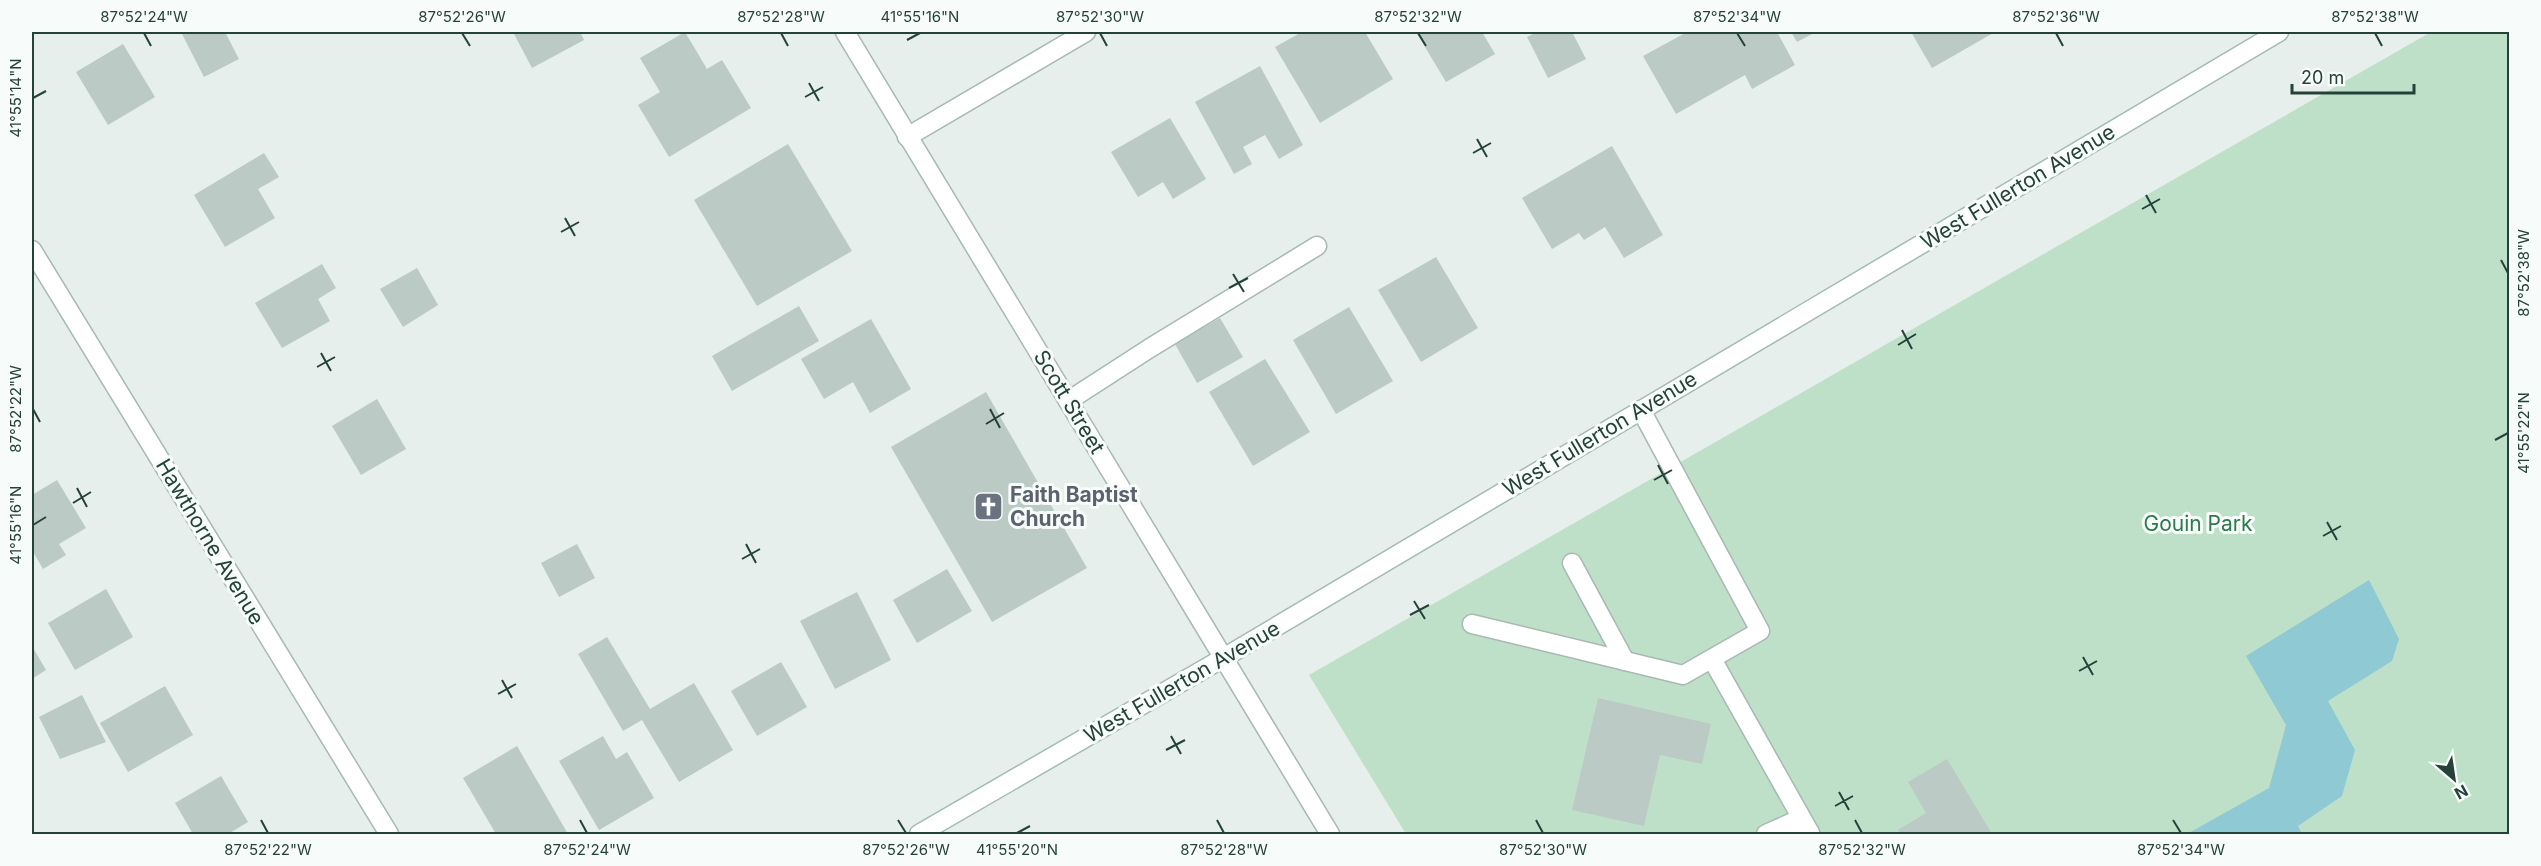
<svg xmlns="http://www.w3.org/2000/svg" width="2541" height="866" font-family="Inter,sans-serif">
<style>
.green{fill:#bfe0c8}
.water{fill:#8ec9d4}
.building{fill:#bbcac4}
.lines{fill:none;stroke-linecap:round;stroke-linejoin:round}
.lane-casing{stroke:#a8b8b2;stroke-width:21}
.street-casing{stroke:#a8b8b2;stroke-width:21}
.secondary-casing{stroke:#a4bbb3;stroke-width:21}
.lane{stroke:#fff;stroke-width:18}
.street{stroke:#fff;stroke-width:18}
.secondary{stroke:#fff;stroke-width:18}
.ticks{fill:none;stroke:#24423a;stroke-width:2}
.labels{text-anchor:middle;stroke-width:6;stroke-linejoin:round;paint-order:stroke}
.street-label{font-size:21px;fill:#24423a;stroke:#f7fbf9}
.worship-label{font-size:21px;font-weight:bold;fill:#5b616d;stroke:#f7fbf9;text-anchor:start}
.park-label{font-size:21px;fill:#2d7a4b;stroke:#f7fbf9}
.neatline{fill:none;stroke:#24423a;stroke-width:2}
.ticks-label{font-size:15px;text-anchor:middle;fill:#24423a}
</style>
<rect width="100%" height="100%" fill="#e6efeb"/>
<!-- green -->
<path class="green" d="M2431 32H2509V834H1406L1309 675Z"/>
<!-- water -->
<path class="water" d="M2369 580 2399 639 2392 661 2328 701 2355 750 2342 796 2298 826 2302 834H2187L2269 788 2286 725 2246 656Z"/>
<!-- building -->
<g class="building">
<path d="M187 32H225L239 59 204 77 182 34Z"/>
<path d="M513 32H580L584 40 532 68Z"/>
<path d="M685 32 707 69 722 60 751 108 669 157 638 105 660 92 640 58Z"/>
<path d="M1302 32H1365L1393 79 1320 123 1275 47Z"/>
<path d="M1416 32H1482L1495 54 1446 82Z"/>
<path d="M1537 32H1572L1586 59 1548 78 1527 37Z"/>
<path d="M1687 32H1777L1795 65 1752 89 1745 75 1676 114 1643 56Z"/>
<path d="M1791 32H1816L1797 42Z"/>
<path d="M1911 32H1995L1932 68Z"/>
<path d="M123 44 155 97 108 125 76 72Z"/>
<path d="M1260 66 1303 145 1279 159 1265 135 1243 147 1252 164 1234 174 1195 102Z"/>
<path d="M1170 118 1206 179 1173 199 1163 182 1138 197 1111 152Z"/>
<path d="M788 144 852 251 757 306 694 200Z"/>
<path d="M1612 146 1663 235 1624 258 1605 227 1584 240 1579 233 1552 249 1522 198Z"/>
<path d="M264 153 279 177 258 189 275 218 225 247 194 195Z"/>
<path d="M1436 257 1478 328 1421 362 1378 290Z"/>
<path d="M322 264 336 288 318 299 330 321 282 348 255 303Z"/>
<path d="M417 268 438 305 403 327 380 289Z"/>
<path d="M799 306 819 341 732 391 712 356Z"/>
<path d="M1349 307 1393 381 1336 414 1293 340Z"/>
<path d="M1220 318 1243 357 1197 383 1175 344Z"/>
<path d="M871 319 911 389 870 413 853 382 824 399 801 359Z"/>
<path d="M1265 359 1310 432 1253 466 1209 392Z"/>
<path d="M986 392 1087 568 992 622 891 447Z"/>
<path d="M377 399 406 449 361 475 332 426Z"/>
<path d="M57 480 86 528 59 544 66 555 43 569 32 550V495Z"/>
<path d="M577 544 595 578 559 597 541 563Z"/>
<path d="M947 569 972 611 917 643 893 600Z"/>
<path d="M106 589 133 637 75 670 48 623Z"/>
<path d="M857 592 891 660 835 689 800 621Z"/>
<path d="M607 637 650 709 694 683 733 750 679 782 642 720 623 731 578 654Z"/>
<path d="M32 646 46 670 32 679Z"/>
<path d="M781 662 807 707 757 736 731 691Z"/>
<path d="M165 686 193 735 128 772 100 723Z"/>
<path d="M82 695 106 742 60 759 39 717Z"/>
<path d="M1598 698 1711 724 1702 764 1660 755 1644 826 1572 810Z"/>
<path d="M603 736 616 759 627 752 654 798 599 830 559 761Z"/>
<path d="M517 746 568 834H496L463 778Z"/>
<path d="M1947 759 1992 834H1901L1898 830 1926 813 1908 782Z"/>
<path d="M221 776 248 822 228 834H193L175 803Z"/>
</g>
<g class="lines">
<defs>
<g id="lane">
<path d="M1068 401 1150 348 1317 246"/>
<path d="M1572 563 1625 661"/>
<path d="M1472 624 1683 675 1760 631 1641 410"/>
<path d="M1712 659 1810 833"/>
<path d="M1766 834 1793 822 1810 833"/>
</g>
<g id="street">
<path d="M845 32 1330 834"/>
<path d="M907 137 1086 32"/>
<path d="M32 250 389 834"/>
</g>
<path id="secondary" d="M919 834 1225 657 2279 32"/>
</defs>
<!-- lane casing -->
<use href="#lane" class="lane-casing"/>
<!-- street casing -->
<use href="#street" class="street-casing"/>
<!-- secondary casing -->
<use href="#secondary" class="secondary-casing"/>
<!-- lane -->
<use href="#lane" class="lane"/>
<!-- street -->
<use href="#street" class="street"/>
<!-- secondary -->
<use href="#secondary" class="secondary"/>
</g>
<!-- ticks -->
<path class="ticks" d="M144 33 151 46M462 33 470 46M781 33 788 46M1100 33 1107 46M1418 33 1426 46M1737 33 1745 46M2056 33 2063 46M2375 33 2382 46M907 40 920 33M809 83 819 101M805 97 823 87M33 98 46 91M1477 139 1487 157M1473 153 1491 143M2146 195 2156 213M2142 209 2160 199M565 218 575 236M561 232 579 222M2501 260 2508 273M1233 274 1244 292M1229 288 1248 278M1902 330 1912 349M1898 345 1916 334M321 353 331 371M317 367 335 357M33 409 40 422M990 409 1000 428M986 424 1004 413M2495 440 2508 433M1658 465 1668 484M1654 480 1672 470M77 488 87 507M73 503 91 492M2327 522 2337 540M33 525 46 517M2323 536 2341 526M746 544 756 563M742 559 760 549M1414 601 1425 619M1410 615 1429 605M2083 657 2093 675M2079 671 2097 661M502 680 512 698M498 694 516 684M1171 736 1181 754M1166 750 1185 740M1839 792 1849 810M1835 806 1853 796M261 820 268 833M580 820 587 833M898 820 906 833M1217 820 1224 833M1536 820 1543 833M1855 820 1862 833M2173 820 2181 833M1017 833 1030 826"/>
<!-- icons -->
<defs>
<symbol id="church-square" viewBox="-11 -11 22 22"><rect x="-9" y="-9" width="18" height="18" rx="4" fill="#6b7280" stroke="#f7fbf9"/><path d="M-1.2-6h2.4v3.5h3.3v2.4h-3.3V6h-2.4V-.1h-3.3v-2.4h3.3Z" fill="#fff"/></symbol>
</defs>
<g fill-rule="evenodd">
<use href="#church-square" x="972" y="490" width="33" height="33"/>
</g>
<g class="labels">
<!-- street labels -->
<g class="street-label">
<text transform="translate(2018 187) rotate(-31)" y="7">West Fullerton Avenue</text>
<text transform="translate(1069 402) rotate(59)" y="7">Scott Street</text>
<text transform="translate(1600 434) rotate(-31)" y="7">West Fullerton Avenue</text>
<text transform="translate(210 542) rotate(59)" y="7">Hawthorne Avenue</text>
<text transform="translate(1182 682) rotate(-30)" y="7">West Fullerton Avenue</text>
</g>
<!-- worship labels -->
<g class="worship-label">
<text x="1010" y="502">Faith Baptist<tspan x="1010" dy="24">Church</tspan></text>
</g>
<!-- park labels -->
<g class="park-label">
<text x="2198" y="531">Gouin Park</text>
</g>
</g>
<!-- border -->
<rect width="2541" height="866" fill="none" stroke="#f7fbf9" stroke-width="66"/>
<!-- north arrow -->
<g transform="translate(2454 779) rotate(151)" stroke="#f7fbf9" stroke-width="4.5" paint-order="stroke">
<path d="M0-4.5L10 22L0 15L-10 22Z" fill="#24423a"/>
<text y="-9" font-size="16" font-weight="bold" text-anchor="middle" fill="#24423a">N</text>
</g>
<!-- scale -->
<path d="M2292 84v9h122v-9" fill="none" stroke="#24423a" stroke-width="3"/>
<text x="2301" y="84" font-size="18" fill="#24423a" stroke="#f7fbf9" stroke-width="4.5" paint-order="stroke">20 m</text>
<rect x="33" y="33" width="2475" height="800" class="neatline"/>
<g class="ticks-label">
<text x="144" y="22">87°52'24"W</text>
<text x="462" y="22">87°52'26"W</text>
<text x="781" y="22">87°52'28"W</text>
<text x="920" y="22">41°55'16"N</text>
<text x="1100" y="22">87°52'30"W</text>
<text x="1418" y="22">87°52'32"W</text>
<text x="1737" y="22">87°52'34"W</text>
<text x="2056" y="22">87°52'36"W</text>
<text x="2375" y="22">87°52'38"W</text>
<text transform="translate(16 98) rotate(-90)" y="5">41°55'14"N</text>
<text transform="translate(2524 273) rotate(-90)" y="5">87°52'38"W</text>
<text transform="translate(16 409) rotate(-90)" y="5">87°52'22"W</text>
<text transform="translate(2524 433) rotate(-90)" y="5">41°55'22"N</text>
<text transform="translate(16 525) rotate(-90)" y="5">41°55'16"N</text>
<text x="268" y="855">87°52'22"W</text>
<text x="587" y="855">87°52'24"W</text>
<text x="906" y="855">87°52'26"W</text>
<text x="1017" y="855">41°55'20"N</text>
<text x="1224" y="855">87°52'28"W</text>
<text x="1543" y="855">87°52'30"W</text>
<text x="1862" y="855">87°52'32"W</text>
<text x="2181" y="855">87°52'34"W</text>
</g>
</svg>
